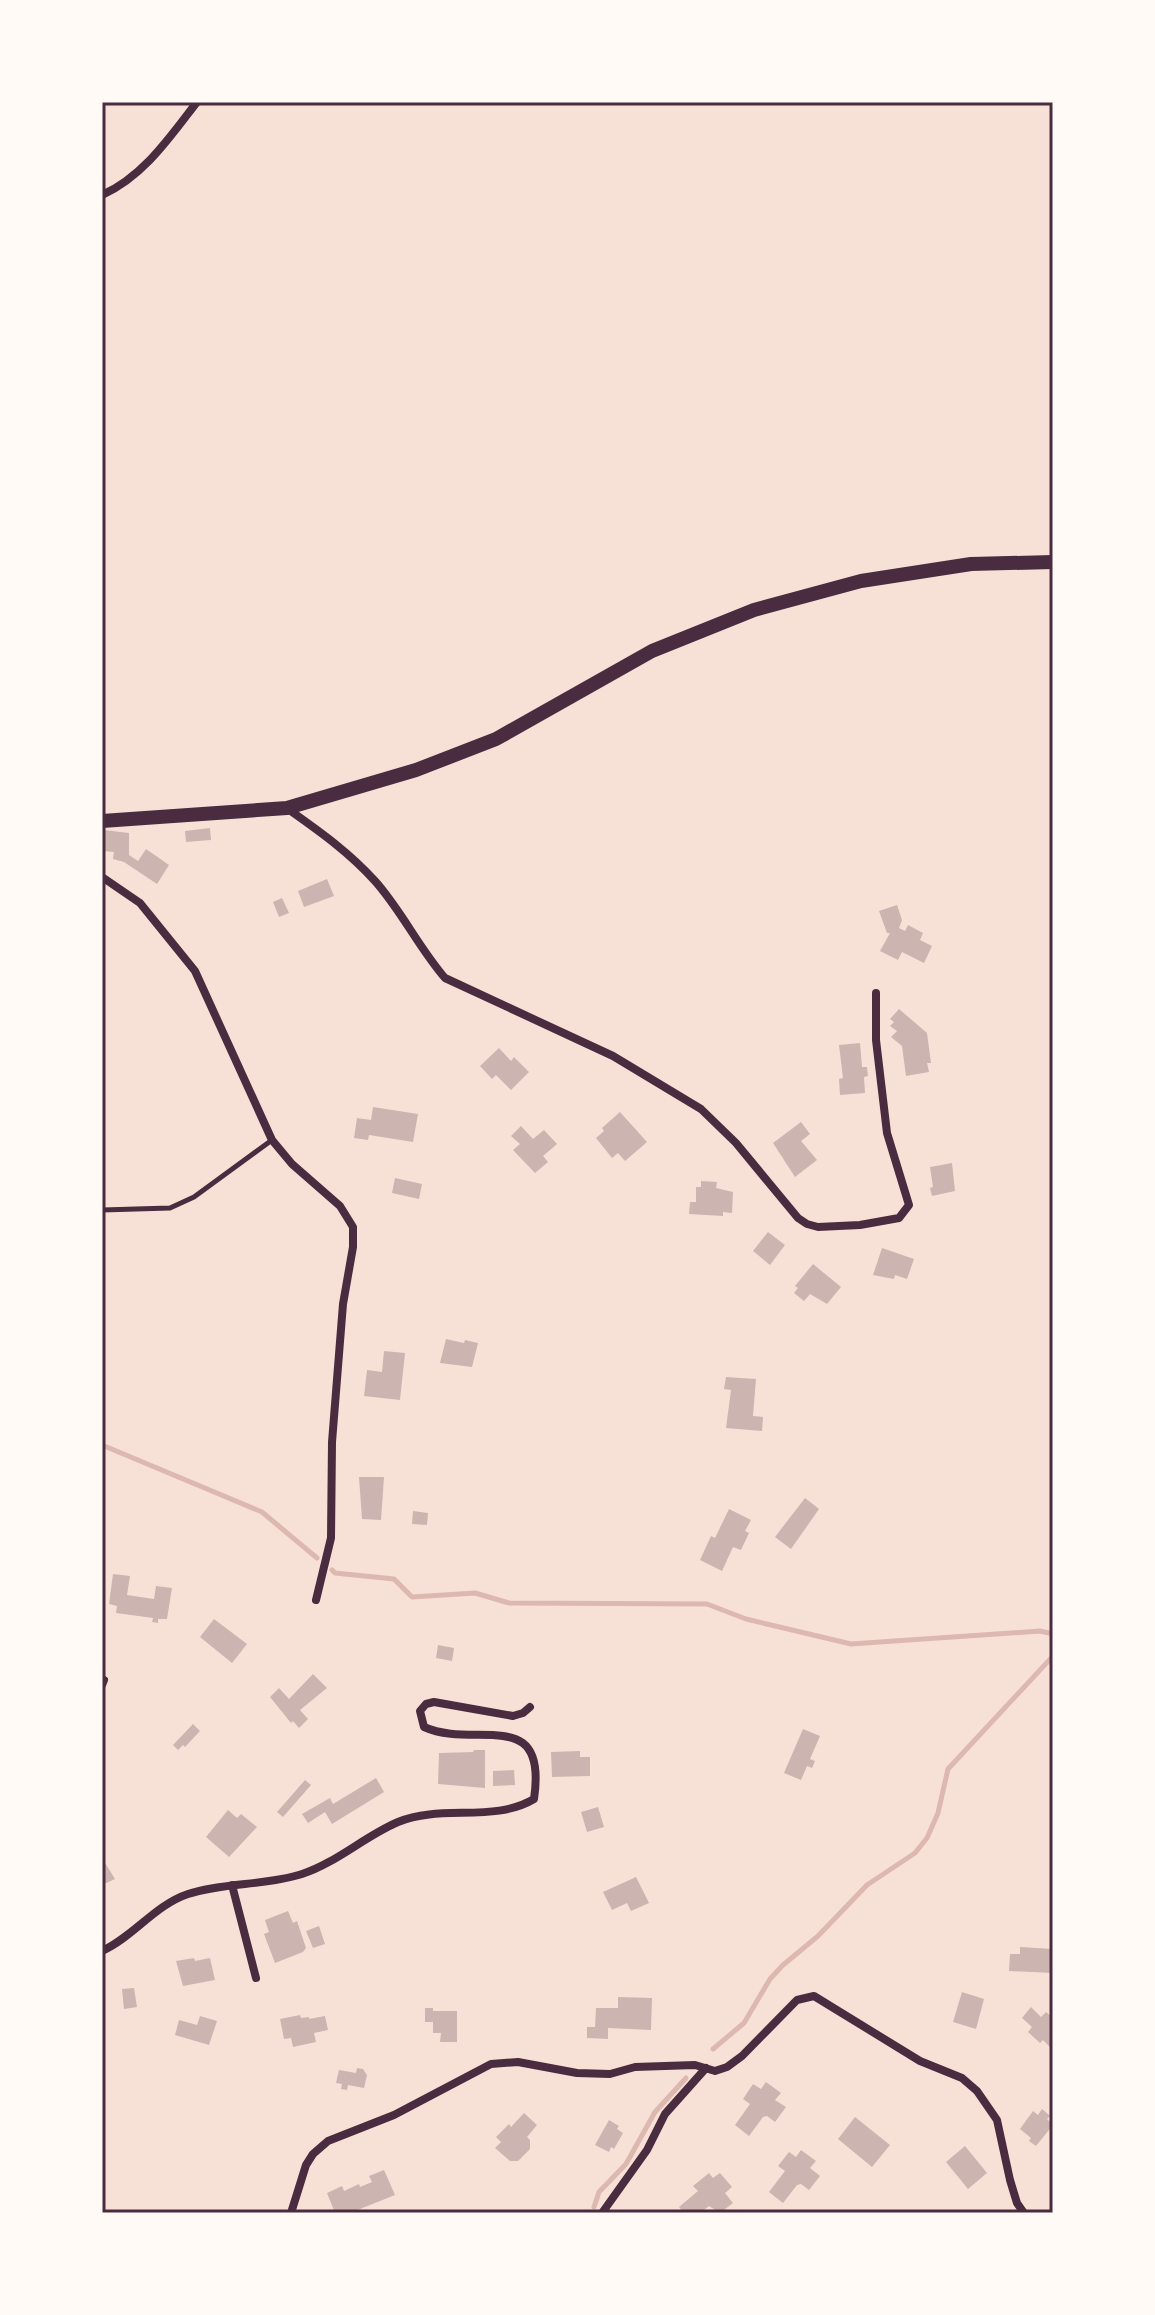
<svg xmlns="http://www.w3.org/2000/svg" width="1155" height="2315" font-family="Figtree,sans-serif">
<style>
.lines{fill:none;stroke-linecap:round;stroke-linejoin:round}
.stream{stroke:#dcb8b0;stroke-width:5}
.building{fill:#ccb4b1}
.service{stroke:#4a2c40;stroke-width:5}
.minor{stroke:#4a2c40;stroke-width:8}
.tertiary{stroke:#4a2c40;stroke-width:14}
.neatline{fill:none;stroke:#4a2c40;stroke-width:3}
</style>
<rect width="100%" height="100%" fill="#f7e1d7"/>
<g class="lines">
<!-- stream -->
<g class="stream">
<path d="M102 1445 262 1512 317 1558"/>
<path d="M332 1570 335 1573 394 1579 412 1597 475 1593 509 1603 707 1604 746 1619 851 1644 1040 1631 1053 1634"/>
<path d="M713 2049 744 2023 770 1979 783 1965 818 1936 867 1885 915 1853 927 1838 938 1813 948 1769 1053 1656"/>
<path d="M594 2207 599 2192 626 2164 655 2112 686 2078"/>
</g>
</g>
<!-- building -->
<g class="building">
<path d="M210 828 211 840 186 842 185 831Z"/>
<path d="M104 830 129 833V855L138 861 146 849 169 865 157 884 124 862 113 859 114 852 102 851Z"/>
<path d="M327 879 334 896 304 907 298 891Z"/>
<path d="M282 898 289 913 279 917 273 902Z"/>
<path d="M897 905 902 920 899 928 905 931 908 925 923 933 920 940 932 946 924 963 902 952 898 960 880 951 890 933H887L879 911Z"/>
<path d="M899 1009 927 1033 931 1063H927L929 1072 906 1076 902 1046 891 1037 897 1031 890 1026 894 1022 890 1019Z"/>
<path d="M860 1043 862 1067H867L868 1076 864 1077 865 1093 840 1095 839 1079 843 1078 839 1045Z"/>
<path d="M499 1048 511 1061 514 1057 529 1072 511 1090 496 1075 492 1079 480 1066Z"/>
<path d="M373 1107 418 1114 413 1142 369 1135 368 1140 354 1138 357 1118 371 1120Z"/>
<path d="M620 1112 647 1142 625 1161 618 1153 612 1158 596 1138 604 1131 602 1128Z"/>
<path d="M801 1122 810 1134 801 1141 817 1160 795 1177 773 1143Z"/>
<path d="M521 1126 533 1139 544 1130 557 1144 543 1156 548 1162 535 1173 513 1150 520 1144 511 1136Z"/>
<path d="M952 1163 955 1191 932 1196 930 1188 933 1187 930 1167Z"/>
<path d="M395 1178 422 1184 419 1199 392 1193Z"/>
<path d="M701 1181 717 1182 716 1188 733 1192 732 1213 723 1212V1216L689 1214 690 1202H696V1187H701Z"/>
<path d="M768 1232 785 1245 770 1265 753 1251Z"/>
<path d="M882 1248 914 1259 907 1279 895 1275 894 1279 873 1275Z"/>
<path d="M813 1264 841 1287 827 1304 810 1294 804 1301 794 1293 798 1288 795 1286Z"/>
<path d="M446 1339 464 1343 465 1340 478 1343 472 1367 440 1363Z"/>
<path d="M384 1351 405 1353 400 1400 364 1396 367 1370 382 1372Z"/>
<path d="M726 1377 756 1379 753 1416 763 1417 762 1431 726 1428 731 1390 724 1389Z"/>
<path d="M359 1477H384L381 1520 362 1519Z"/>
<path d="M805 1498 819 1509 791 1549 775 1537Z"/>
<path d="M729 1509 751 1520 745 1531 749 1533 741 1550 733 1547 722 1571 700 1560 711 1536 715 1538Z"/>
<path d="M413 1511 428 1513 427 1525 412 1524Z"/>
<path d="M113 1574 130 1576 127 1595 154 1599 156 1586 172 1588 167 1619H158V1623L152 1622 153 1618 116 1613 117 1606 109 1604Z"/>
<path d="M214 1619 247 1644 232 1663 200 1637Z"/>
<path d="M438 1645 454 1648 452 1661 436 1658Z"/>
<path d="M313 1674 327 1688 300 1710 308 1719 299 1728 293 1721 291 1723 270 1697 279 1688 289 1699Z"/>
<path d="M193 1724 200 1731 185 1747 183 1745 178 1750 173 1745Z"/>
<path d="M803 1729 820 1736 810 1759 815 1761 812 1768 807 1766 801 1780 784 1773Z"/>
<path d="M474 1750H485V1788L438 1784 439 1753 473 1752Z"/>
<path d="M580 1751V1757H590V1776L552 1777 551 1752Z"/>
<path d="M514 1770 515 1785 493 1786V1771Z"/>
<path d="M376 1778 384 1792 332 1824 325 1812 308 1823 302 1814 330 1798 333 1804Z"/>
<path d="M305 1780 311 1785 283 1817 277 1812Z"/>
<path d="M598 1807 604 1827 587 1832 581 1812Z"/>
<path d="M228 1810 237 1818 241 1814 257 1827 229 1857 206 1837Z"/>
<path d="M102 1858 115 1879 102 1885Z"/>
<path d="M636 1877 649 1903 631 1911 627 1903 612 1910 603 1892Z"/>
<path d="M288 1911 293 1923 297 1921 306 1948 303 1952 275 1963 264 1934 269 1932 265 1920Z"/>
<path d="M319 1926 325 1944 313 1948 306 1931Z"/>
<path d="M1020 1947 1053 1949V1973L1009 1971 1010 1954H1020Z"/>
<path d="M194 1958 195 1961 210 1958 215 1980 183 1986 176 1961Z"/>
<path d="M134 1988 137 2007 124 2009 122 1989Z"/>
<path d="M962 1992 984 1999 976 2029 953 2022Z"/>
<path d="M618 1997 652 1998 651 2030 608 2028V2039L587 2038V2027H595L596 2008H618Z"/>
<path d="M1031 2007 1041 2017 1046 2012 1053 2018V2050L1043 2040 1040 2043 1028 2032 1032 2027 1022 2018Z"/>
<path d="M425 2008H433V2011H457V2042H440L441 2033H433V2022H425Z"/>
<path d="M300 2015 301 2018 309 2017V2019L325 2016 328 2030 314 2033 316 2042 293 2047 291 2038 284 2039 280 2019Z"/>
<path d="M200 2016 217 2021 209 2045 175 2035 179 2020 197 2025Z"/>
<path d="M357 2068 363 2069 367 2075 364 2088 348 2085 347 2090 341 2089 342 2084 336 2083 339 2070 356 2073Z"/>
<path d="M766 2082 781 2093 775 2100 786 2107 775 2122 767 2116 763 2117 749 2136 735 2125 750 2104 743 2099 753 2084 761 2089Z"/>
<path d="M1042 2109 1050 2116 1047 2119 1053 2125 1036 2146 1029 2141 1031 2138 1020 2129 1033 2111 1038 2115Z"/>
<path d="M524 2113 537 2125 527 2137 530 2140V2149L518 2161H510L495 2148 501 2142 496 2137 509 2124 511 2127Z"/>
<path d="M855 2117 890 2145 872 2167 838 2139Z"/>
<path d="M609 2120 619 2126 617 2129 623 2133 614 2149 611 2147 609 2152 595 2145Z"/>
<path d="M965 2146 987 2173 968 2189 946 2162Z"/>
<path d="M801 2150 816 2161 810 2168 820 2176 809 2190 801 2184 797 2185 783 2203 769 2192 785 2171 778 2166 789 2152 796 2157Z"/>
<path d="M384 2170 395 2195 350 2213H335L327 2193 342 2186 344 2191 359 2184 360 2187 372 2182 369 2176Z"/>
<path d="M709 2173 713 2178 720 2173 732 2187 725 2193 733 2203 720 2213 709 2206 700 2213H684L679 2207 698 2191 693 2186Z"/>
</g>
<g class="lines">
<!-- service -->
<path class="service" d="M102 1210 170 1208 194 1197 272 1140"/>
<!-- minor -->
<g class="minor">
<path d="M102 195C143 177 170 137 197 102"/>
<path d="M288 809C319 831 349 852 375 881 401 910 419 948 445 978L613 1056 701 1109 736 1143 798 1218 807 1224 818 1227 860 1225 899 1218 909 1205 887 1133 876 1040V993"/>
<path d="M102 877 140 903 195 971 272 1140 292 1164 340 1206 353 1227V1247L343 1304 332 1442 331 1538 316 1600"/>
<path d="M102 1685 104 1680"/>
<path d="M232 1885 256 1978"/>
<path d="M102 1951C133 1937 155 1905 188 1894 225 1882 265 1886 302 1874 336 1863 365 1836 398 1822 441 1804 494 1823 534 1799 548 1704 475 1750 424 1727L420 1711 426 1704 434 1702 513 1716 523 1713 530 1707"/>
<path d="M291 2213 306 2165 313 2154 328 2141 394 2115 491 2064 518 2062 577 2073 610 2074 635 2067 695 2065 715 2071 727 2067 742 2056 797 2000 814 1996 920 2061 962 2078 977 2091 997 2120 1010 2180 1017 2203 1024 2213"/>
<path d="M602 2213 647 2150 665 2114 706 2068"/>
</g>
<!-- tertiary -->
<path class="tertiary" d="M102 821 287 808 416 770 496 739 652 651 754 610 861 581 971 564 1053 562"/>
</g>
<!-- border -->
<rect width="1155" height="2315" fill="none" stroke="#fffaf5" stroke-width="208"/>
<rect x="104" y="104" width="947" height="2107" class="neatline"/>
</svg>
